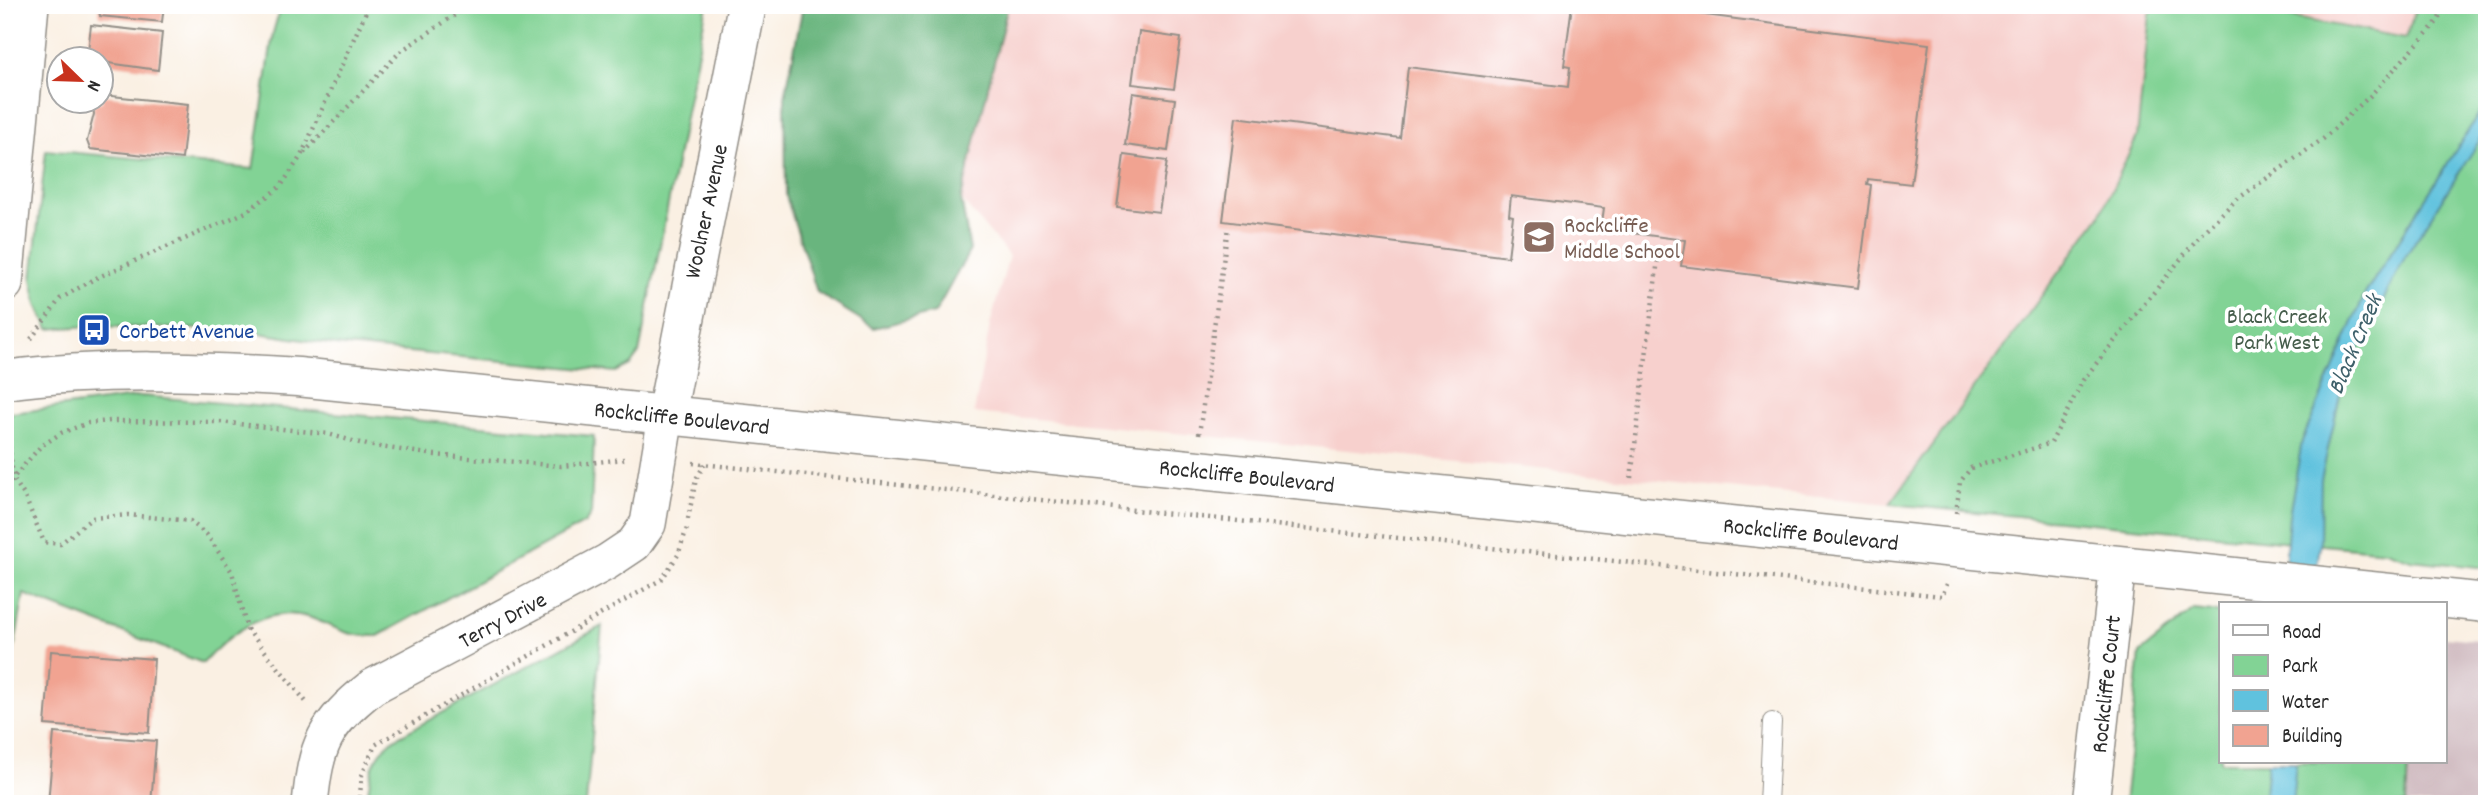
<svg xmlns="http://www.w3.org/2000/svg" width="2492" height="809" font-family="Dekko,sans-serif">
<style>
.built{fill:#f7d0cd}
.industrial{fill:#d2bec3}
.green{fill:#82d395;stroke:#567f60;stroke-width:2}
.forest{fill:#69b57e;stroke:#4a7054;stroke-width:2}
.water{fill:#60c2de;stroke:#467684;stroke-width:2}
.building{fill:#f1a391}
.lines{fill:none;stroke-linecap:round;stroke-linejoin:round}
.service-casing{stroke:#928e87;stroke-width:20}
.minor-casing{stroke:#928e87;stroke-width:38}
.tertiary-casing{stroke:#928e87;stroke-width:41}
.path{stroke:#928e87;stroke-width:4.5;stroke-dasharray:2 5;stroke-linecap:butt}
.service{stroke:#fff;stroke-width:18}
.minor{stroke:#fff;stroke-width:35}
.tertiary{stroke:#fff;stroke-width:38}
.labels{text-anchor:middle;stroke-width:7;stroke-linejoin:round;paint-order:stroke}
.street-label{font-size:23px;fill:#2b2b2b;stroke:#fff}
.education-label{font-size:23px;fill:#785e54;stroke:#fff;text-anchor:start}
.park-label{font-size:23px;fill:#455d4b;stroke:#fff}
.transit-label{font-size:23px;fill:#164399;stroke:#fff;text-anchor:start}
.water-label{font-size:24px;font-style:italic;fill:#3e606a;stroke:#fff}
</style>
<rect width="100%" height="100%" fill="#fff"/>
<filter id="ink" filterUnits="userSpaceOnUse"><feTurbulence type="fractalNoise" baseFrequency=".0143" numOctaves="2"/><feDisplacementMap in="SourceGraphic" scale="14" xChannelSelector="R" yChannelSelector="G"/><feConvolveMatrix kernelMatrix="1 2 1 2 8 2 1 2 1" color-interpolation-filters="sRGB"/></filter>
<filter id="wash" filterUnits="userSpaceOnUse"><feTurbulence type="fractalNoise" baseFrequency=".00686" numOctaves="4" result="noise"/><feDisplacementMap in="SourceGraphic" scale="28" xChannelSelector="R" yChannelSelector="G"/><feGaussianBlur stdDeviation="1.57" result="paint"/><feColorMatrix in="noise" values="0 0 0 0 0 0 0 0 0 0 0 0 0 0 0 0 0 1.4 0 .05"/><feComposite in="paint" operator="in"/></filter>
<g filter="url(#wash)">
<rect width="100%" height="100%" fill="#faf0e3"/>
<!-- built -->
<g class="built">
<path d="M1008 5H2158L2150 14 2137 137 2099 217 1890 504 974 413 990 325 1009 256 961 199Z"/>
<path d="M2223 5H2417L2406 38Z"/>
</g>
<!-- industrial -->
<path class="industrial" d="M2445 637 2487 641V804H2406L2408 762H2445Z"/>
<!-- green -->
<g class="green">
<path d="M281 5H707L639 353 630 365 616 372 336 345 239 330 91 326 49 329 37 305 32 279 46 150 253 169 273 33Z"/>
<path d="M2158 5H2223L2406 38 2417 5H2487V568L2411 560 2386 551 1890 504 2099 217 2137 137 2150 14Z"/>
<path d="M142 396 594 436 591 514 585 523 378 636C344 637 340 628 311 618 268 604 230 633 203 663L24 594 5 699V414Z"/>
<path d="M2194 610 2221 613V762H2408L2406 804H2124L2140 653Z"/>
<path d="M602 626 586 804H367C370 773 370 759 394 739Z"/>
</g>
<!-- forest -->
<path class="forest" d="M803 5H1008L961 199 970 250 935 313 874 328 817 292 786 196 785 97Z"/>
<!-- water -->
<g class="water">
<path d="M2487 101V129L2404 259 2344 378 2321 480 2320 546 2311 604H2282L2289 516 2302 441 2365 294Z"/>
<path d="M2268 762H2296L2292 804H2264Z"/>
</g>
<g id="blocks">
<!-- building -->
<g class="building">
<path d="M98 5H164L162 22 100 16Z"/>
<path d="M1572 5H1628L1929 44 1911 184 1868 179 1867 184 1871 185 1858 288 1681 266 1685 240 1601 229 1604 208 1511 196 1509 215 1513 216 1508 257 1223 221 1236 117 1400 138 1408 67 1568 87 1570 67 1564 66Z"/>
<path d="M91 25 162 33 158 70 87 60Z"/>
<path d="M1139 32 1181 38 1174 89 1132 84Z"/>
<path d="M1133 93 1175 99 1168 151 1125 145Z"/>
<path d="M102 95 188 104 182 159 90 149 87 141 94 114 92 102H102Z"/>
<path d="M1124 155 1167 161 1159 212 1117 207Z"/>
<path d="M51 651 154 659 149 733 45 725Z"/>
<path d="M54 733 156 741 151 804H48Z"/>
</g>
</g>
</g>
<g filter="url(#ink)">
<use href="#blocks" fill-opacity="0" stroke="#928e87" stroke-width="2"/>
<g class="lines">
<defs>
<path id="service" d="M1768 804 1772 722"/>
<g id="minor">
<path d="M5 284 31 5"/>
<path d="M310 804C316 744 324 725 372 687L607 562 634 544 648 524 666 416"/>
<path d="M2091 804 2118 564"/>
</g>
<g id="tertiary">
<path d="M5 380C103 367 200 371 298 377L2487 603"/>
<path d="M666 416 747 5"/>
</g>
</defs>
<!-- service casing -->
<use href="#service" class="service-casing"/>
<!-- minor casing -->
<use href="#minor" class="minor-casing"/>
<!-- tertiary casing -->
<use href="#tertiary" class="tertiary-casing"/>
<!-- path -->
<g class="path">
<path d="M304 153 401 51 470 5"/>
<path d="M31 339 60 299 94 279 246 212 281 186 301 156 369 5"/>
<path d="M7 418 13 478 24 495 44 542 60 544 92 518 128 515 190 521 207 535 232 572 247 629 307 703"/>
<path d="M1199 434 1228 227"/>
<path d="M693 463 1942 596 1947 584"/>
<path d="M1631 478 1660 243"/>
<path d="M5 494 13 478 40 447 61 433 88 423 110 421 220 422 328 434 367 445 435 455 561 466 625 459"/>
<path d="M1956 513 1960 482 1971 468 2051 443 2083 380 2201 234 2236 200 2323 139 2371 95 2437 22 2446 5"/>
<path d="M688 519 696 479 705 464"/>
<path d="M359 804 362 775 375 745 662 579 678 555 687 528"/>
</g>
<!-- service -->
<use href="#service" class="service"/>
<!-- minor -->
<use href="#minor" class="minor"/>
<!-- tertiary -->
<use href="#tertiary" class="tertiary"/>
</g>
</g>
<!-- icons -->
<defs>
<symbol id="school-square" viewBox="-11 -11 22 22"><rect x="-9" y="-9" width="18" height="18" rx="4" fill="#8d6e63" stroke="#fff"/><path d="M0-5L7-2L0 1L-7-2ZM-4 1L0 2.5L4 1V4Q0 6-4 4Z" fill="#fff"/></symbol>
<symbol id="bus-square" viewBox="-11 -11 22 22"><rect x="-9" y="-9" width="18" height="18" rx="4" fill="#1a4fb4" stroke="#fff"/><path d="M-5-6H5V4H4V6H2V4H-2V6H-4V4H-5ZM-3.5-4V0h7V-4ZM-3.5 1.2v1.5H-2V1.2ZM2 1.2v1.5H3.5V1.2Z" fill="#fff"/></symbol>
</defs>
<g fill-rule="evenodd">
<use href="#school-square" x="1520" y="218" width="38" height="38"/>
<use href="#bus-square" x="75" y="311" width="38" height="38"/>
</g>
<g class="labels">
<!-- street labels -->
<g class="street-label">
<text transform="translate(705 211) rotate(-78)" y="8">Woolner Avenue</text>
<text transform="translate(682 417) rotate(6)" y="8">Rockcliffe Boulevard</text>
<text transform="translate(1247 475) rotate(6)" y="8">Rockcliffe Boulevard</text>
<text transform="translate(1811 533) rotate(6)" y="8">Rockcliffe Boulevard</text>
<text transform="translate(502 619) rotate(-28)" y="8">Terry Drive</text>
<text transform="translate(2105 684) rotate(-84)" y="8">Rockcliffe Court</text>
</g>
<!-- education labels -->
<g class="education-label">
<text x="1564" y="232">Rockcliffe<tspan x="1564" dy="26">Middle School</tspan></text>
</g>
<!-- park labels -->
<g class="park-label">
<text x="2277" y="323">Black Creek<tspan x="2277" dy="26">Park West</tspan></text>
</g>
<!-- transit labels -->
<g class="transit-label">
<text x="119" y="338">Corbett Avenue</text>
</g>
<!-- water labels -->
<g class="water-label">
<text transform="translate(2354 344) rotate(-67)" y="8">Black Creek</text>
</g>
</g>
<!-- margin -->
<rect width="2492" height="809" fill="none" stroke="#fff" stroke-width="28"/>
<!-- legend -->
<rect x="2219" y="602" width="228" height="161" fill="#ffffff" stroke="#aaaaaa" stroke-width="2"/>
<rect x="2233" y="625" width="35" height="10" fill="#ffffff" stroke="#aaaaaa" stroke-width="2"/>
<text x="2282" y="638" font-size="21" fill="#2b2b2b">Road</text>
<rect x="2233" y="655" width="35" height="21" fill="#82d395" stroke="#aaaaaa" stroke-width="2"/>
<text x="2282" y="672" font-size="21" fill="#2b2b2b">Park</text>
<rect x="2233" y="690" width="35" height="21" fill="#60c2de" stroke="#aaaaaa" stroke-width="2"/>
<text x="2282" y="708" font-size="21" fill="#2b2b2b">Water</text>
<rect x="2233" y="725" width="35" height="21" fill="#f1a391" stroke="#aaaaaa" stroke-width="2"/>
<text x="2282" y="742" font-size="21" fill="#2b2b2b">Building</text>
<!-- north arrow -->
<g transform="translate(80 80) rotate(113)"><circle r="33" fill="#ffffff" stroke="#aaaaaa" stroke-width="2"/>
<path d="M0-5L12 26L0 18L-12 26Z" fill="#c8321e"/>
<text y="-10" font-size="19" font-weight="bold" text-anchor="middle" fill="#2b2b2b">N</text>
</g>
</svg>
